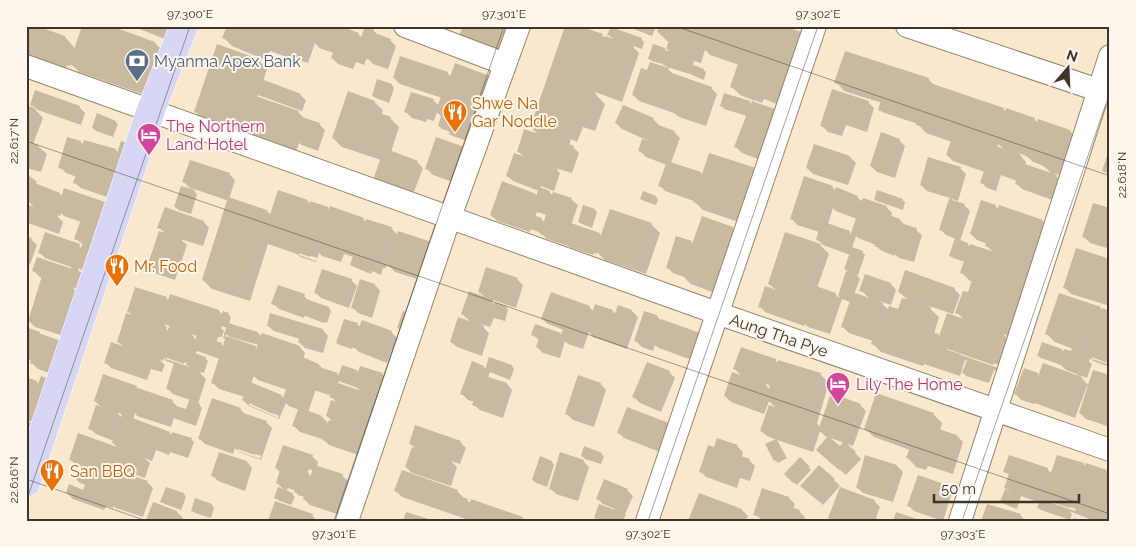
<svg xmlns="http://www.w3.org/2000/svg" width="1136" height="547" font-family="Raleway,sans-serif">
<style>
.shadow{fill:#0003;fill-rule:evenodd}
.building{fill:#c9b99f}
.lines{fill:none;stroke-linecap:round;stroke-linejoin:round}
.minor-casing{stroke:#95856d;stroke-width:24}
.major-casing{stroke:#fff;stroke-width:29}
.minor{stroke:#fff;stroke-width:22}
.major{stroke:#d7d7f5;stroke-width:28}
.ticks{fill:none;stroke:#3c352b;stroke-width:1;stroke-opacity:0.45}
.labels{text-anchor:middle;stroke-width:4;stroke-linejoin:round;paint-order:stroke}
.service-label{font-size:16px;fill:#4e5e75;stroke:#fdf6ec;text-anchor:start}
.food-label{font-size:16px;fill:#c56008;stroke:#fdf6ec;text-anchor:start}
.hotel-label{font-size:16px;fill:#b23c85;stroke:#fdf6ec;text-anchor:start}
.street-label{font-size:16px;fill:#3c352b;stroke:#fdf6ec}
.neatline{fill:none;stroke:#3c352b;stroke-width:2}
.ticks-label{font-size:12px;text-anchor:middle;fill:#3c352b}
</style>
<rect width="100%" height="100%" fill="#f9e8cd"/>
<!-- shadow -->
<g class="shadow">
<path d="M26 26 65 37 73 46V48L75 50 107 26 155 43 164 52 148 96 79 72 71 64 70 66 67 65 65 72 26 59Z"/>
<path d="M132 26H187L180 45Z"/>
<path d="M228 26H344L343 29 358 34 362 38 373 30 376 33 375 35 390 40 396 46 388 69 373 64 367 57 364 65 356 62 353 69 338 64 332 58 334 53 319 48 315 43 308 63 292 57V59L270 51 266 60 232 46 224 38Z"/>
<path d="M415 26H446L442 38Z"/>
<path d="M566 26H583L582 29 615 41 609 35 611 28 642 40 644 42 642 49 631 45 639 53 622 102 595 92 594 94 596 95 605 104 595 131 583 127 577 142 571 139 569 146 573 147 579 153 572 173 555 168 560 173 554 191 541 186 540 189 549 192 554 196V194L572 200 578 205 571 225 599 234 602 237 651 224 660 233 646 274 605 260 597 252 596 254 574 247V249L571 247 547 239 541 233 531 229 530 232 497 221 491 215 535 195 537 197 539 191 513 181 507 176 525 158 518 151 539 136 532 128ZM537 212 547 215 545 223 541 219 535 217Z"/>
<path d="M626 26H656L652 36Z"/>
<path d="M660 26H774L780 30 807 35 790 109 764 99 762 103 754 100 753 102 769 163 742 153 736 147 747 116 724 109 722 106 749 102 752 105 753 100 740 95 731 86 739 65 710 55 705 50 701 63 694 61 693 66 703 70 706 72 704 80 694 76 691 72 690 74 667 67 663 63V64L652 61 649 58 664 49 667 51 673 53 668 48 670 42 667 41 658 32Z"/>
<path d="M258 60 267 69 263 81 300 95 306 100 302 111 258 95 257 97 298 112 305 119 319 124 325 130 318 151 302 145 299 143 296 152 249 135 245 131 244 134 204 120 195 111Z"/>
<path d="M650 63 669 70 674 75 711 88 717 94 706 126 679 117 674 113 639 101 633 95 648 71Z"/>
<path d="M447 73 451 77 498 80 479 145 453 136 450 134 451 132 442 129 439 126 442 117 437 112 434 121 427 119 426 122 412 118 406 112 433 100 439 106 442 98 400 84 394 78Z"/>
<path d="M928 79 935 86 1003 109 1006 112 1034 119 1038 123 1070 131 1076 137 1062 176 1053 173 1062 182 1055 201 1022 189 1016 183 1017 181 1001 175 996 191 987 188 981 182 985 172 953 161 947 155 952 142 926 133 918 124 882 112 880 109 882 103 844 91 836 82ZM998 144 1005 150 997 148ZM1018 153 1027 156 1033 162 1044 166 1053 175 1025 166 1026 162Z"/>
<path d="M392 85 394 88 389 103 376 98 373 95Z"/>
<path d="M374 102 383 110 381 115 390 118 399 127 391 152 417 162 423 168 412 197 381 160 342 147 333 138Z"/>
<path d="M868 102 874 108 867 132 846 125 842 136 828 132 822 126Z"/>
<path d="M32 105 79 107 85 113 81 125 38 110Z"/>
<path d="M26 106 35 109 43 118 33 144 38 146 47 154 41 172 26 168Z"/>
<path d="M653 119 659 125V127L674 132 680 138 671 163 701 173 748 225 703 210 694 201 665 191 660 185 667 165 646 157 640 151 651 142 622 129 616 123Z"/>
<path d="M115 122 118 124 113 137 96 131 93 128Z"/>
<path d="M437 139 467 187 433 175 427 169Z"/>
<path d="M899 140 905 146 895 178 877 172 871 166Z"/>
<path d="M81 142 84 145 115 150 119 153 112 196 108 192 107 197 81 188 75 183 77 177 66 173 60 167Z"/>
<path d="M850 157 856 163 848 185 813 174 807 168Z"/>
<path d="M960 168 966 174 958 201 952 199 951 201 964 205 970 211 960 241 967 244 970 247 994 253 987 246 988 244 977 240 971 234 995 206 999 209 1042 221 1051 230 1038 269 1029 266 1037 273 1015 338 1003 334 1012 343 1001 372 994 370 989 383 966 376 964 373 968 361 965 360 960 376 924 364 923 366 881 352 872 343 873 341 849 333 843 327 851 302 842 299 830 334 808 327 805 324 804 326 765 312 760 306 776 290 769 284 820 245 829 254 817 288 835 294 839 298 847 273 851 274 845 269 850 255 823 245 817 239 819 232 797 225 792 219 832 187 836 191 857 197 863 202 886 207 892 213 891 217 900 220 906 226 916 230 922 235 914 262 899 258 895 254V256L882 251 876 246V245L858 238 856 236 852 248 862 252 865 255 858 275 854 273 860 279 854 294 870 299 861 290 891 284 896 290 891 305 879 301 889 310 898 311 909 301 899 292 954 289 960 295 953 314 926 305 939 317 934 334 940 338 965 321 957 312 969 294 973 282 970 281 961 272 965 262 953 258 950 255 956 239 946 235 940 229 950 198 927 191 921 185ZM833 208 836 211 857 219 852 234 849 232 828 224ZM947 347 999 365 998 368 947 350Z"/>
<path d="M26 173 37 182 35 185 60 194 63 197 114 206 88 293 72 287 78 294 64 336 35 327 29 321 43 278 40 277 34 271 71 269V267L45 258 39 252 79 246 82 249 84 245 76 239 81 222 64 216 61 213 60 216 55 214 63 222 59 234 28 223 26 221V205L35 208 27 200 29 195 26 194ZM79 268 86 274 78 272Z"/>
<path d="M229 174 235 180 229 199 267 211 271 215 307 201 310 204 328 208 330 211 363 219 366 223 391 228 398 235 433 284 395 272 387 264 386 268H383L381 275 376 273 373 270 371 274 354 267 351 265 354 257 344 254 341 262 322 256 319 253 316 262 300 257 297 254 268 244 250 301 212 289 203 280 229 201 191 188 197 194 191 214 178 210 176 207 193 191 184 182ZM299 252 317 258 316 261 299 255Z"/>
<path d="M656 197 658 199 656 205 644 201 641 198Z"/>
<path d="M876 199 902 200 905 202 903 210 880 202V203Z"/>
<path d="M1110 209V249L1090 243 1084 237Z"/>
<path d="M595 210 597 212 592 228 582 224 579 222Z"/>
<path d="M703 217 733 228 742 237 720 295 691 284 684 277 673 273 667 267 691 242 693 244Z"/>
<path d="M204 222 209 228 203 246 180 239 187 245 175 280 154 273 148 267 166 234 159 227Z"/>
<path d="M26 237 32 240 37 245 30 265 26 263Z"/>
<path d="M1110 260V306L1071 294 1065 288Z"/>
<path d="M517 279 523 285 516 308 493 300 492 303 506 307 508 310 505 321 494 318 490 327 480 324 489 333 482 356 457 347 451 342 472 323 462 314 486 298 479 292Z"/>
<path d="M351 280 357 286 349 308 321 298 315 292Z"/>
<path d="M375 285 380 291 372 318 358 313 352 307Z"/>
<path d="M1060 294 1101 309 1103 311 1110 312V362L1092 356V359L1110 365V367L1093 361 1090 358 1089 362 1092 364 1087 378 1066 370 1061 365 1041 358 1038 355 1062 350 1064 352 1071 353 1073 349 1055 342 1046 333Z"/>
<path d="M171 295 219 311 223 315V313L229 315 231 317 229 324 258 333 262 337 300 347 305 353 303 359 319 365 323 369 337 374 339 376 357 371 359 373 382 374 388 380 382 399 374 396 381 403 370 459 329 445 322 438V439L300 432 294 426 299 410 289 406 286 403 279 419 249 406 243 400 245 397 219 389 213 383 220 359 197 351 195 354 205 358 208 361 204 373 198 371 206 379 198 404 202 408 196 426 176 419 174 418 171 427 137 416 135 413 133 420 169 433 172 435 191 439 194 442 188 458 170 452 169 455 156 450 152 461 144 458 150 463 145 478 119 469 124 474 147 482 153 488 143 517 116 508 113 506V508L106 506 104 510 73 499 67 493 83 491 86 485 80 483 74 477 79 466 76 465 70 459 119 449 113 443 114 441 96 434 90 429 102 408 95 401 136 387 139 390 172 401 178 407 187 411 190 400 173 394 167 388 175 364 166 361 164 358 163 361 159 359 165 365 162 372 151 369 147 380 111 368 105 362 124 347 118 342 134 318 128 311 166 298 169 301ZM166 324 170 327 169 331 164 328ZM222 326 227 328 223 338 227 339 224 347 221 344 216 343 218 337H221L223 331 221 330ZM191 334 197 336 196 340ZM226 334 230 337 259 345 258 349 255 347 225 337ZM166 356 191 364 190 367 166 359ZM254 376 258 380 287 390 284 399 281 396 251 383ZM339 380 341 382 355 387V386L361 392 338 384ZM316 389 335 396 332 397 337 403 327 416 335 424H329L322 417 308 412ZM249 402 279 416 278 418 249 405ZM116 412 123 415 122 418Z"/>
<path d="M304 296 310 302 329 308 331 311 327 323 305 315 304 318 279 309 273 303Z"/>
<path d="M618 306 632 311 638 317 627 349 593 337 589 332 583 349 568 344 565 341 560 358 543 353 537 347 539 340 533 334H560L562 336 564 330 548 324 542 319 589 307 593 311H612L616 314Z"/>
<path d="M645 313 657 316 697 362 659 348 655 345 653 351 642 347 636 341Z"/>
<path d="M357 324 360 327 391 332 397 338 387 363 359 352 353 346 352 349 340 345 337 342Z"/>
<path d="M268 326 323 330 328 336 323 353 305 348 299 342 300 339 274 331Z"/>
<path d="M26 328 40 333 42 336 65 379 38 369 32 363V361L26 359Z"/>
<path d="M490 358 512 366 514 369 510 380 490 372 488 378 507 384 512 390 503 418 480 410 474 405 475 402 468 400 462 394 484 367 486 369Z"/>
<path d="M775 360 778 363V361L821 375 829 383 817 423 820 427 860 405 866 411 853 446 825 436 820 431 813 452 777 440 787 458 778 463 775 460 767 445 777 440 767 436 761 431 776 408 769 401 764 414 731 402 725 396 743 378 735 369ZM764 383 771 386 770 389 768 388Z"/>
<path d="M669 372 675 378 661 412 640 403 634 397Z"/>
<path d="M1037 374 1039 376H1077L1078 374 1089 386 1110 377V427L1086 419 1080 413 1089 387 1087 386 1075 418 1035 403 1034 404 1021 400 1016 394Z"/>
<path d="M26 378 37 382 39 385 35 426 26 417Z"/>
<path d="M601 384 606 390 594 427 573 420 567 414Z"/>
<path d="M877 395 934 415 942 423 940 431 957 436 963 442 953 474 928 466 926 470 916 467 908 458 910 450 874 437 865 429Z"/>
<path d="M240 409 246 415 266 422 272 428 261 460 239 452 235 448 233 454 205 444 199 438ZM238 448 261 456 260 459 238 451Z"/>
<path d="M668 424 665 454 624 438 618 432Z"/>
<path d="M460 442 466 448 460 464 451 461 457 467 451 486 412 473 406 467 417 450 410 443Z"/>
<path d="M737 446 743 452 742 457 749 460 755 466 750 481 740 478 737 488 706 477 701 472 715 448Z"/>
<path d="M840 448 855 453 861 459 846 475 823 456Z"/>
<path d="M220 453 247 462 252 468 245 491 218 481 212 475Z"/>
<path d="M601 454 604 456 601 464 585 459 582 456Z"/>
<path d="M312 456 318 462 317 467 342 475 348 481 337 514 310 505 304 499 305 497 298 495 296 492V491L288 488 286 492 292 494 295 497 291 505 278 500 275 498 286 492 277 483 280 472 276 468ZM309 469 314 471 312 477 307 473Z"/>
<path d="M1058 456 1084 464 1086 467 1110 473V521H1095L1069 511 1072 514 1070 520 1041 510 1038 507 1040 503 1021 496 1017 509 1004 504 1002 501 1011 492 1006 487 1010 476 1005 471 1047 469 1052 474ZM1049 500 1076 509 1075 511 1049 502Z"/>
<path d="M866 457 897 466 903 472 893 502 863 493 857 487Z"/>
<path d="M541 458 552 462 554 465 547 487 536 483 533 480Z"/>
<path d="M800 459 811 470 797 485 785 474Z"/>
<path d="M583 461 589 467 578 501 556 494 550 488Z"/>
<path d="M834 480 840 486 823 505 808 491Z"/>
<path d="M947 486 952 492 943 521 914 511 908 505Z"/>
<path d="M627 490 633 496 622 521H600L596 518 614 511 615 509 603 504 597 498Z"/>
<path d="M396 491H457L463 497V498L467 500 471 504 522 518 525 521H465L466 519 402 497Z"/>
<path d="M184 494 186 497 181 510 165 504 162 502Z"/>
<path d="M699 494 742 510 748 516 746 520 748 521H689Z"/>
<path d="M789 498 795 504 793 509 799 511 805 517 804 521H763L755 514Z"/>
<path d="M196 500 212 505 214 508 211 518 195 513 193 510Z"/>
<path d="M874 501 880 507 876 518 882 521H840L835 519V521H833L830 517Z"/>
<path d="M154 503 177 512 183 518 182 521H149L148 520Z"/>
<path d="M988 505 1021 516 1026 521H983Z"/>
<path d="M312 515 317 521H269Z"/>
<path d="M1074 518 1082 521H1073Z"/>
</g>
<!-- building -->
<g class="building">
<path d="M26 26H37L65 36 56 64 26 54Z"/>
<path d="M82 26H111L155 42 139 89 69 64Z"/>
<path d="M138 26H179L174 40Z"/>
<path d="M227 26H292L283 51 261 43 258 52 222 38Z"/>
<path d="M294 26H313L302 58 285 52Z"/>
<path d="M318 26H336L329 48 312 42Z"/>
<path d="M365 26 374 29 361 63 353 60Z"/>
<path d="M463 26H517L504 61 456 44Z"/>
<path d="M565 26H579L603 34 584 90 597 94 587 123 574 119 569 134 562 131 560 138 530 128Z"/>
<path d="M659 26H746L736 58 700 47 701 42 670 32 669 36 657 32Z"/>
<path d="M751 26H778L753 95 730 87Z"/>
<path d="M779 26H783L808 34 795 73 767 64Z"/>
<path d="M343 27 359 33 347 64 331 58Z"/>
<path d="M611 27 642 38 639 47 607 35Z"/>
<path d="M375 33 391 39 382 64 366 59Z"/>
<path d="M671 34 700 44 695 58 666 49Z"/>
<path d="M605 36 634 46 617 97 587 87Z"/>
<path d="M64 44 74 47 68 64 59 61Z"/>
<path d="M217 44 259 59 235 126 194 112Z"/>
<path d="M653 44 665 48 660 63 648 59Z"/>
<path d="M668 50 692 59 687 73 663 65Z"/>
<path d="M845 51 929 78 918 111 834 83Z"/>
<path d="M400 56 448 72 440 94 393 78Z"/>
<path d="M650 62 669 68 663 85 664 86 669 72 712 87 700 121 671 111 679 90 675 89 669 108 632 95 641 68 647 70Z"/>
<path d="M455 63 498 79 489 106 445 90Z"/>
<path d="M694 65 704 69 701 78 690 74Z"/>
<path d="M767 66 794 76 784 103 757 94Z"/>
<path d="M256 77 301 94 296 106 251 89Z"/>
<path d="M377 79 392 84 387 101 372 96Z"/>
<path d="M930 83 1004 108 994 137 953 124 949 136 916 125Z"/>
<path d="M832 89 869 101 861 127 840 120 837 131 820 126Z"/>
<path d="M35 90 80 106 75 120 30 105Z"/>
<path d="M348 91 375 101 371 110 391 117 379 154 332 138Z"/>
<path d="M411 92 434 99 428 116 421 114 420 117 404 112Z"/>
<path d="M443 92 487 108 480 128 435 112Z"/>
<path d="M724 93 750 101 745 115 720 106Z"/>
<path d="M250 94 299 111 288 144 238 126Z"/>
<path d="M881 100 918 113 915 122 878 110Z"/>
<path d="M752 101 781 111 763 158 734 147Z"/>
<path d="M26 105 35 108 26 129Z"/>
<path d="M623 105 654 118 646 137 615 123Z"/>
<path d="M1006 108 1035 118 1024 152 995 142Z"/>
<path d="M97 113 116 121 111 135 92 128Z"/>
<path d="M441 116 452 120 448 130 438 126Z"/>
<path d="M302 117 320 123 312 146 294 140Z"/>
<path d="M1038 119 1070 130 1056 171 1042 166 1044 163 1025 156Z"/>
<path d="M453 121 480 130 476 143 449 134Z"/>
<path d="M655 124 675 131 665 161 638 151 642 139 649 141Z"/>
<path d="M956 126 992 139 982 168 946 155Z"/>
<path d="M524 129 574 146 566 168 517 152Z"/>
<path d="M881 132 900 139 889 173 870 166Z"/>
<path d="M67 137 81 141 72 172 58 168Z"/>
<path d="M436 137 473 150 462 182 425 169Z"/>
<path d="M84 140 116 149 108 176 76 167Z"/>
<path d="M26 141 38 145 33 165 26 163Z"/>
<path d="M121 141 137 146 121 195 105 190Z"/>
<path d="M814 144 850 156 842 180 806 168Z"/>
<path d="M993 145 1021 155 1014 176 996 170 990 186 980 183Z"/>
<path d="M384 148 418 161 406 192 373 180Z"/>
<path d="M1109 150H1110V174L1102 171Z"/>
<path d="M514 153 542 163 533 186 506 176Z"/>
<path d="M709 153 756 168 739 217 693 202Z"/>
<path d="M928 157 961 167 952 196 920 185Z"/>
<path d="M190 160 230 173 222 195 182 182Z"/>
<path d="M667 161 701 172 693 197 658 186Z"/>
<path d="M1022 163 1057 175 1049 196 1015 184Z"/>
<path d="M544 164 558 169 551 189 537 184Z"/>
<path d="M78 169 105 177 101 192 73 183Z"/>
<path d="M804 176 833 186 821 221 850 231 844 249 816 240 819 229 790 219Z"/>
<path d="M502 181 536 194 524 227 490 215Z"/>
<path d="M32 182 60 193 54 211 26 201Z"/>
<path d="M181 186 195 190 188 212 174 207Z"/>
<path d="M539 187 550 191 543 212 532 209Z"/>
<path d="M836 187 858 196 851 214 829 206Z"/>
<path d="M64 188 114 205 107 227 57 211Z"/>
<path d="M278 190 308 200 291 249 262 240Z"/>
<path d="M877 190 903 199 900 208 874 200Z"/>
<path d="M643 191 656 196 653 203 640 199Z"/>
<path d="M553 192 572 198 565 221 600 233 596 243 571 234 568 243 540 234Z"/>
<path d="M228 197 267 210 241 293 202 280Z"/>
<path d="M863 198 887 206 875 241 851 233Z"/>
<path d="M949 199 965 204 955 235 939 230Z"/>
<path d="M981 200 996 205 984 239 970 234Z"/>
<path d="M310 201 328 207 310 257 293 251Z"/>
<path d="M1093 203 1110 208V246L1082 237Z"/>
<path d="M26 204 58 215 53 229 26 219Z"/>
<path d="M583 205 595 209 589 226 578 222Z"/>
<path d="M999 205 1043 220 1029 261 985 246Z"/>
<path d="M330 206 364 218 352 254 339 249 341 238 335 257 315 250Z"/>
<path d="M165 207 204 221 197 241 157 228Z"/>
<path d="M610 209 652 223 637 266 595 252Z"/>
<path d="M530 214 542 218 538 230 525 226Z"/>
<path d="M886 214 900 219 889 251 874 246Z"/>
<path d="M702 216 733 227 712 287 681 275 682 273 666 268 676 236 692 241 685 264Z"/>
<path d="M366 219 392 227 380 263 354 255Z"/>
<path d="M80 222 103 231 90 271 75 266 83 242 74 239Z"/>
<path d="M900 223 917 228 908 257 891 252Z"/>
<path d="M159 231 182 238 169 275 147 267Z"/>
<path d="M398 231 438 244 428 279 387 266Z"/>
<path d="M45 232 80 244 73 265 38 253Z"/>
<path d="M785 232 821 244 803 296 768 284Z"/>
<path d="M26 236 32 238 26 253Z"/>
<path d="M572 236 596 245 593 255 569 247Z"/>
<path d="M955 238 968 243 962 260 949 256Z"/>
<path d="M970 244 1028 263 1006 330 955 313 963 291 968 292 973 277 960 273Z"/>
<path d="M852 247 863 251 855 273 844 269Z"/>
<path d="M1076 248 1110 259V271L1102 294 1105 289 1110 291V305L1100 302 1101 300 1063 288Z"/>
<path d="M353 256 372 263 368 272 350 265Z"/>
<path d="M37 257 87 274 83 288 32 271Z"/>
<path d="M374 264 381 266 378 273 372 271Z"/>
<path d="M486 267 518 278 510 303 478 292Z"/>
<path d="M322 269 352 279 343 303 314 293Z"/>
<path d="M905 270 955 288 948 309 898 292Z"/>
<path d="M846 271 858 275 849 300 838 296Z"/>
<path d="M865 274 891 283 886 300 859 291Z"/>
<path d="M42 276 73 287 58 331 28 321Z"/>
<path d="M360 279 375 284 366 313 351 308Z"/>
<path d="M278 285 305 294 298 313 271 304Z"/>
<path d="M813 285 836 293 824 329 801 322Z"/>
<path d="M765 286 806 300 799 321 758 307Z"/>
<path d="M135 287 167 297 159 322 127 312Z"/>
<path d="M469 291 493 300 485 322 461 314Z"/>
<path d="M551 292 590 306 577 344 560 338 564 327 541 319Z"/>
<path d="M853 292 883 303 871 337 841 327Z"/>
<path d="M1059 293 1101 307 1090 339 1083 336 1079 346 1045 334Z"/>
<path d="M170 294 219 310 210 338 161 321Z"/>
<path d="M902 298 931 307 914 358 871 344 876 328 881 330 889 306 898 309Z"/>
<path d="M306 299 329 307 324 323 300 314Z"/>
<path d="M495 302 506 306 502 319 491 315Z"/>
<path d="M595 304 613 310 604 337 586 331Z"/>
<path d="M618 305 632 310 621 344 606 339Z"/>
<path d="M1102 308 1110 311V322L1107 329 1110 330V364L1086 355Z"/>
<path d="M223 311 229 313 225 326 218 324Z"/>
<path d="M403 311 416 315 410 333 397 328Z"/>
<path d="M644 311 657 315 647 346 634 341Z"/>
<path d="M126 313 167 327 157 356 117 342Z"/>
<path d="M270 313 323 329 318 348 298 342 300 336 267 326Z"/>
<path d="M947 313 1004 333 993 365 936 345Z"/>
<path d="M458 317 484 326 476 351 450 342Z"/>
<path d="M344 319 358 323 349 348 336 343Z"/>
<path d="M661 319 700 333 691 357 652 343Z"/>
<path d="M362 320 392 331 381 358 351 347Z"/>
<path d="M228 323 258 332 255 343 224 334Z"/>
<path d="M535 324 561 333 554 353 536 347 539 338 531 335Z"/>
<path d="M26 327 40 332 31 358 26 356Z"/>
<path d="M169 327 194 336 184 364 159 355Z"/>
<path d="M215 327 224 330 222 337 213 334Z"/>
<path d="M927 331 939 334 935 346 960 354 954 371 918 359Z"/>
<path d="M262 333 300 346 293 366 255 352Z"/>
<path d="M41 334 70 344 59 374 30 363Z"/>
<path d="M197 335 222 343 217 357 192 348Z"/>
<path d="M226 336 256 346 241 393 211 383Z"/>
<path d="M111 342 159 358 157 367 146 364 142 375 104 363Z"/>
<path d="M1042 342 1062 349 1057 363 1037 356Z"/>
<path d="M1073 346 1085 351 1083 356 1087 357 1081 373 1058 364 1064 349 1071 351Z"/>
<path d="M741 347 776 359 768 382 733 369Z"/>
<path d="M191 352 206 357 201 371 186 365Z"/>
<path d="M257 355 290 366 284 386 250 375Z"/>
<path d="M300 356 319 364 301 408 322 416 316 434 292 426 299 407 282 400Z"/>
<path d="M489 357 512 365 508 378 485 370Z"/>
<path d="M968 358 991 366 986 382 962 373Z"/>
<path d="M778 360 821 373 808 413 765 400Z"/>
<path d="M472 361 484 366 473 399 460 394Z"/>
<path d="M647 362 670 371 655 407 632 397Z"/>
<path d="M174 363 201 372 193 398 166 389Z"/>
<path d="M1043 363 1082 377 1069 413 1030 398Z"/>
<path d="M342 365 357 370 352 385 337 380Z"/>
<path d="M360 366 383 373 376 393 353 386Z"/>
<path d="M319 367 338 373 335 381 317 375Z"/>
<path d="M1024 368 1038 373 1028 399 1014 394Z"/>
<path d="M1093 370 1110 375V424L1079 413Z"/>
<path d="M732 372 767 385 759 409 724 396Z"/>
<path d="M103 374 137 386 128 413 94 401Z"/>
<path d="M482 375 507 383 497 413 472 405Z"/>
<path d="M578 375 601 383 588 422 565 414Z"/>
<path d="M41 376 59 383 43 425 26 418V415Z"/>
<path d="M316 376 333 382 329 395 311 389Z"/>
<path d="M26 377 37 381 26 409Z"/>
<path d="M250 382 282 395 273 414 242 400Z"/>
<path d="M335 382 376 396 374 402 380 404 377 413 329 397Z"/>
<path d="M138 388 173 400 165 422 130 410Z"/>
<path d="M831 393 861 404 848 441 818 431Z"/>
<path d="M876 393 934 413 918 462 906 458 911 445 864 429Z"/>
<path d="M212 398 241 408 227 449 198 439Z"/>
<path d="M189 400 200 404 193 424 172 417 176 406 186 409Z"/>
<path d="M331 400 381 417 376 433 326 416Z"/>
<path d="M96 405 118 412 109 436 88 429Z"/>
<path d="M769 405 816 421 807 447 760 431Z"/>
<path d="M627 407 669 423 659 449 617 433Z"/>
<path d="M243 413 267 421 255 455 232 447Z"/>
<path d="M122 414 170 432 163 450 151 445 146 456 112 443Z"/>
<path d="M329 420 371 435 365 454 322 440Z"/>
<path d="M26 421 37 425 26 449Z"/>
<path d="M415 425 461 441 454 459 409 444Z"/>
<path d="M932 427 957 435 947 469 922 460Z"/>
<path d="M172 432 192 438 186 456 166 450Z"/>
<path d="M78 433 145 457 139 473 94 457 90 467 69 460Z"/>
<path d="M828 436 840 446 844 441 856 452 839 470 816 450Z"/>
<path d="M717 438 738 445 735 454 750 459 744 476 735 473 731 483 699 472 708 445 714 447Z"/>
<path d="M776 439 785 455 774 461 765 444Z"/>
<path d="M283 445 313 455 309 466 303 464 302 468 293 465 291 470 286 469 281 485 276 483 280 470 275 468Z"/>
<path d="M584 446 602 453 598 463 581 456Z"/>
<path d="M412 447 452 460 445 481 405 467Z"/>
<path d="M219 452 247 461 239 485 211 476Z"/>
<path d="M560 452 584 460 572 496 549 489Z"/>
<path d="M865 455 897 465 888 497 856 488Z"/>
<path d="M1009 455 1048 468 1037 499 1004 488 1009 474 1003 472Z"/>
<path d="M1057 455 1084 463 1070 508 1042 499Z"/>
<path d="M540 456 552 461 544 485 532 480Z"/>
<path d="M800 457 810 467 793 483 784 474Z"/>
<path d="M94 458 119 467 107 503 100 501 99 505 66 493 69 484 83 490 86 482 73 478 78 464 90 468Z"/>
<path d="M1086 463 1110 471V513L1074 501Z"/>
<path d="M314 465 343 474 331 509 303 499Z"/>
<path d="M819 465 835 479 817 500 800 486Z"/>
<path d="M295 468 309 473 302 495 294 492 295 489 282 485 286 474 292 476Z"/>
<path d="M402 470 458 490 456 495 468 499 462 515 394 491Z"/>
<path d="M122 472 148 481 137 512 108 502 113 489 116 490Z"/>
<path d="M918 475 947 485 937 515 907 506Z"/>
<path d="M604 479 628 489 620 509 596 499Z"/>
<path d="M166 487 184 493 179 508 160 502Z"/>
<path d="M278 487 293 493 289 504 274 498Z"/>
<path d="M840 487 875 500 867 521H837L828 518Z"/>
<path d="M762 488 789 497 787 506 800 510 797 521H774L753 515Z"/>
<path d="M1005 489 1019 494 1015 507 1000 502Z"/>
<path d="M699 493 742 509 738 521H688Z"/>
<path d="M195 498 212 504 208 516 191 511Z"/>
<path d="M471 499 523 517 521 521H464Z"/>
<path d="M1040 500 1070 511 1067 518 1037 508Z"/>
<path d="M275 501 313 514 310 521H268Z"/>
<path d="M153 502 177 511 174 521 146 520Z"/>
<path d="M1078 503 1097 510 1094 519 1075 513Z"/>
<path d="M599 504 626 514 623 521H602L594 518Z"/>
<path d="M987 504 1021 514 1019 521H981Z"/>
<path d="M1098 510 1110 514V521H1094Z"/>
<path d="M406 512 432 520V521H403Z"/>
<path d="M896 512 920 520V521H893Z"/>
</g>
<g class="lines">
<defs>
<g id="minor">
<path d="M405 26 505 64"/>
<path d="M907 26 1110 94"/>
<path d="M26 66 717 313 1110 450"/>
<path d="M347 521 450 217 519 26"/>
<path d="M647 521 815 26"/>
<path d="M960 521 1110 56"/>
</g>
<path id="major" d="M26 483 151 110 184 26"/>
</defs>
<!-- minor casing -->
<use href="#minor" class="minor-casing"/>
<!-- major casing -->
<use href="#major" class="major-casing"/>
<!-- minor -->
<use href="#minor" class="minor"/>
<!-- major -->
<use href="#major" class="major"/>
</g>
<!-- ticks -->
<path class="ticks" d="M675 26 1110 176M26 141 1110 514M26 479 147 521M26 502 190 26M334 521 504 26M648 521 818 26M962 521 1110 92"/>
<!-- icons -->
<defs>
<symbol id="bank-pin" viewBox="-11 -11 22 30"><path d="M0 17L-7.5 6A9.5 9.5 0 1 1 7.5 6Z" fill="#5c6f8a" stroke="#fdf6ec"/><path d="M-6-4H6V4H-6ZM0-2.3a2.3 2.3 0 1 0 0 4.6a2.3 2.3 0 1 0 0-4.6Z" fill="#fff"/></symbol>
<symbol id="restaurant-pin" viewBox="-11 -11 22 30"><path d="M0 17L-7.5 6A9.5 9.5 0 1 1 7.5 6Z" fill="#e8710a" stroke="#fdf6ec"/><path d="M-5-6h1v4h1v-4h1v4h1v-4h1v5L-1.5 .5V6h-2V.5L-5-1ZM5-6V6H3V1.5H1.5Q1.5-4 5-6Z" fill="#fff"/></symbol>
<symbol id="hotel-pin" viewBox="-11 -11 22 30"><path d="M0 17L-7.5 6A9.5 9.5 0 1 1 7.5 6Z" fill="#d1479c" stroke="#fdf6ec"/><path d="M-6-4.5h1.5V1H6V5H4.5V3h-9V5H-6ZM-4 0a1.8 1.8 0 1 1 3.6 0ZM.5 0V-2.5h3Q6-2.5 6 0Z" fill="#fff"/></symbol>
</defs>
<g fill-rule="evenodd">
<use href="#bank-pin" x="123" y="47" width="28" height="38"/>
<use href="#restaurant-pin" x="441" y="98" width="28" height="38"/>
<use href="#hotel-pin" x="135" y="121" width="28" height="38"/>
<use href="#restaurant-pin" x="103" y="252" width="28" height="38"/>
<use href="#hotel-pin" x="824" y="370" width="28" height="38"/>
<use href="#restaurant-pin" x="38" y="457" width="28" height="38"/>
</g>
<g class="labels">
<!-- service labels -->
<g class="service-label">
<text x="154" y="67">Myanma Apex Bank</text>
</g>
<!-- food labels -->
<g class="food-label">
<text x="472" y="109">Shwe Na<tspan x="472" dy="18">Gar Noddle</tspan></text>
<text x="134" y="272">Mr. Food</text>
<text x="70" y="477">San BBQ</text>
</g>
<!-- hotel labels -->
<g class="hotel-label">
<text x="166" y="132">The Northern<tspan x="166" dy="18">Land Hotel</tspan></text>
<text x="856" y="390">Lily The Home</text>
</g>
<!-- street labels -->
<g class="street-label">
<text transform="translate(779 335) rotate(19)" y="6">Aung Tha Pye</text>
</g>
</g>
<!-- border -->
<rect width="1136" height="547" fill="none" stroke="#fdf6ec" stroke-width="55"/>
<!-- north arrow -->
<g transform="translate(1068 68) rotate(19)" stroke="#fdf6ec" stroke-width="4" paint-order="stroke">
<path d="M0-4L9 19L0 12L-9 19Z" fill="#3c352b"/>
<text y="-8" font-size="14" font-weight="bold" text-anchor="middle" fill="#3c352b">N</text>
</g>
<!-- scale -->
<path d="M934 494v8h145v-8" fill="none" stroke="#3c352b" stroke-width="2.5"/>
<text x="941" y="494" font-size="15" fill="#3c352b" stroke="#fdf6ec" stroke-width="4" paint-order="stroke">50 m</text>
<rect x="28" y="28" width="1080" height="492" class="neatline"/>
<g class="ticks-label">
<text x="190" y="18">97.300°E</text>
<text x="504" y="18">97.301°E</text>
<text x="818" y="18">97.302°E</text>
<text transform="translate(14 141) rotate(-90)" y="4">22.617°N</text>
<text transform="translate(1122 175) rotate(-90)" y="4">22.618°N</text>
<text transform="translate(14 480) rotate(-90)" y="4">22.616°N</text>
<text x="334" y="538">97.301°E</text>
<text x="648" y="538">97.302°E</text>
<text x="963" y="538">97.303°E</text>
</g>
</svg>
